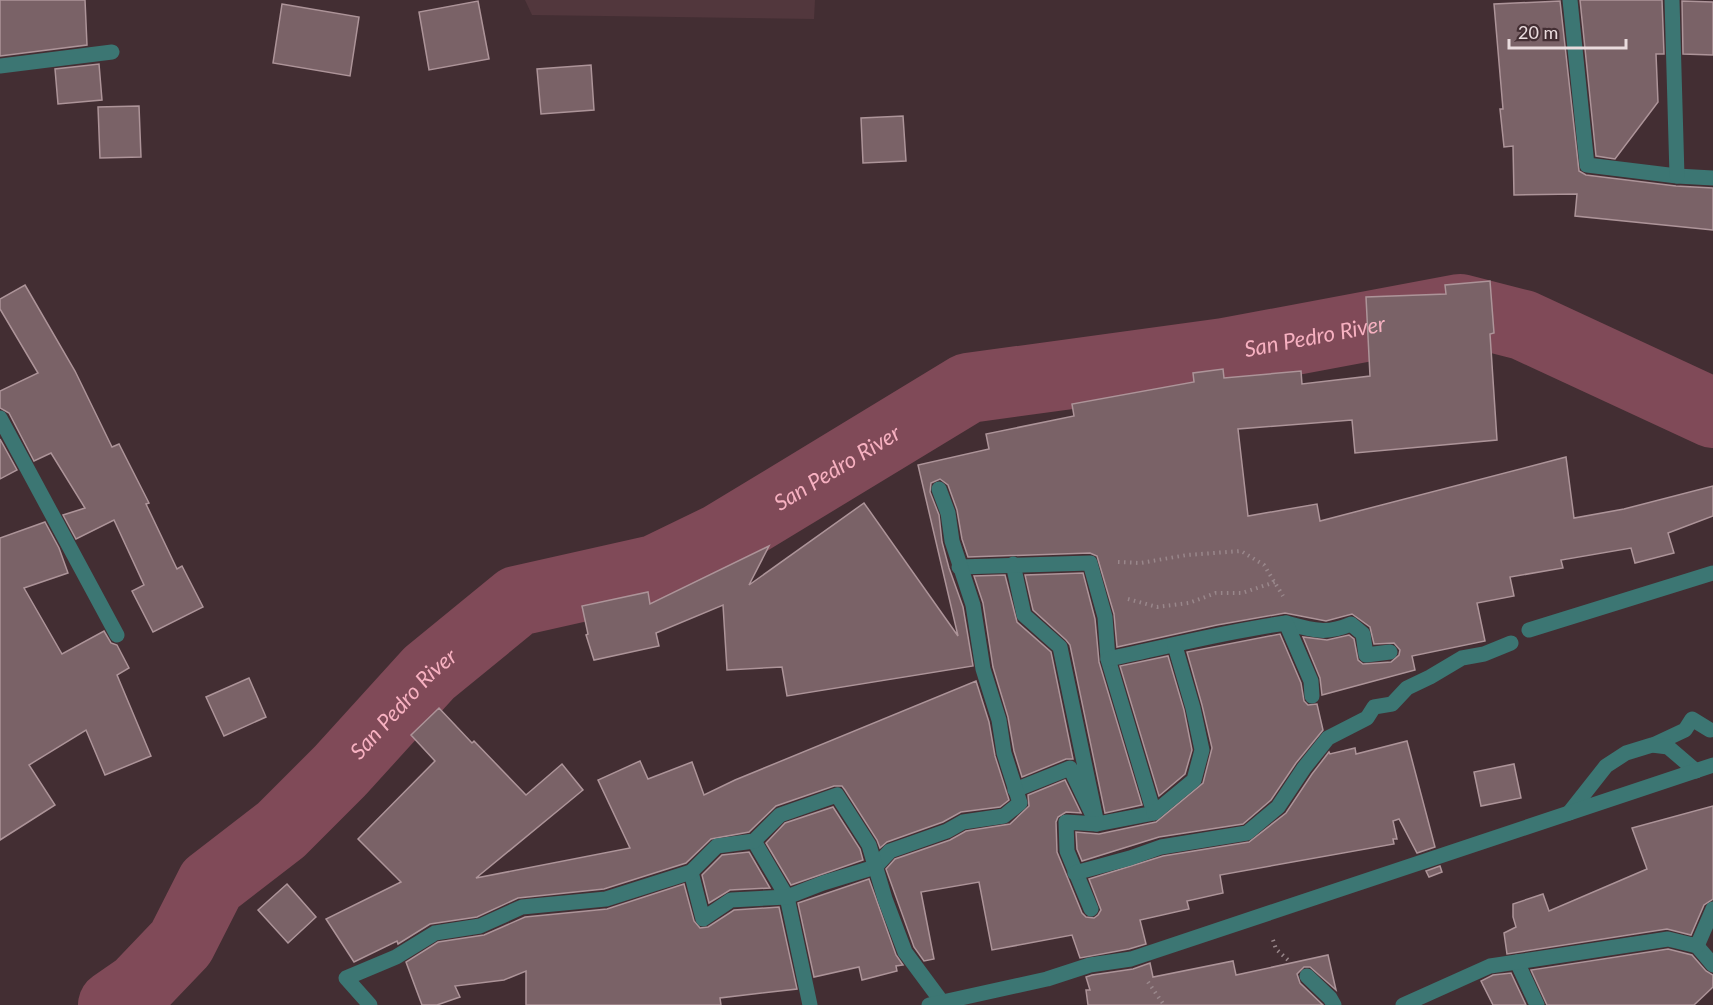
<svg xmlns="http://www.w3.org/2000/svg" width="1713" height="1005" font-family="Lato,sans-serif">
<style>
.built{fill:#52373d}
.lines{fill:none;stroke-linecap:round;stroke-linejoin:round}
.river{stroke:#804a58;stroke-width:70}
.building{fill:#7a6267;stroke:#ad9499;stroke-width:1.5}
.path{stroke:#99878b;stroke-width:4;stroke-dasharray:1.5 4.5;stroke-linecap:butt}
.minor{stroke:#3c7673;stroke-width:15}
.labels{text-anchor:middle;stroke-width:5;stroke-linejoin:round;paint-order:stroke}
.water-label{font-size:22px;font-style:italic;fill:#f7b1c1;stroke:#432e33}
</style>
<rect width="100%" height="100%" fill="#432e33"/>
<!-- built -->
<path class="built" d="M525 0H815L814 19 532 15Z"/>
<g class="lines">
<!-- river -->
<path class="river" id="s1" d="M113 1005 139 987 181 943 211 884 281 830 340 771 429 673 517 601 655 570 721 538 968 388 1225 353 1460 309 1523 325 1713 413"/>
</g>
<!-- building -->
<g class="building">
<path d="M0 0H85L87 45 0 56Z"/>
<path d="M1580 0H1662L1664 54H1656L1658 102 1615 159 1596 156Z"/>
<path d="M478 1 489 59 429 70 419 12Z"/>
<path d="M1560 1 1579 171 1586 175 1676 186 1713 188V230L1575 216 1577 194 1514 195 1513 146 1504 147 1500 109H1503L1494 4Z"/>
<path d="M1682 1 1713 2V55L1683 54Z"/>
<path d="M282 4 359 17 350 76 273 63Z"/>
<path d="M99 64 102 100 58 104 55 69Z"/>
<path d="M591 65 594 110 541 114 537 69Z"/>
<path d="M139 106 141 157 100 158 98 107Z"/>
<path d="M903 116 906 161 863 163 861 118Z"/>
<path d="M1490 281 1494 333 1490 334 1497 440 1355 453 1352 420 1238 429 1248 516 1317 504 1320 521 1566 457 1574 518 1624 509 1713 486V516L1668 533 1674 553 1635 563 1631 548 1561 560 1563 568 1510 577 1514 596 1477 603 1485 641 1412 656 1415 670 1322 695 1320 678 1303 637 1327 640 1349 635 1354 639 1358 660 1363 664 1391 662 1399 655 1400 650 1394 643 1374 644 1370 627 1352 614 1326 621 1285 613 1217 625 1117 647 1114 614 1097 556 1090 553 968 557 962 539 957 510 948 485 940 479 931 483 930 492 939 515 942 542 949 568 963 607 973 666 787 696 782 667 727 670 723 605 656 633 659 646 594 660 586 635 588 634 582 606 648 592 650 604 769 546 749 585 864 503 958 636 918 465 989 449 986 434 1074 416 1072 404 1194 382 1193 373 1223 369 1224 378 1301 371 1302 384 1370 376 1366 297 1446 294 1445 285Z"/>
<path d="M25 285 75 371 112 447 119 444 149 503 146 504 177 569 182 566 203 607 153 632 132 591 144 585 114 520 76 539 63 515 85 508 51 453 34 461 9 413 0 408V391L38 373 0 309V299Z"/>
<path d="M0 439 17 470 0 479Z"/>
<path d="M45 522 59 548 68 573 24 588 62 654 104 631 111 643 117 645 129 668 117 675 151 756 105 775 86 730 29 765 55 805 0 840V538Z"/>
<path d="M1083 573 1095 619 1099 662 1142 805 1105 813 1070 645 1066 640 1033 610 1025 575Z"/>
<path d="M1005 575 1017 622 1051 652 1073 759H1066L1022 777 1014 751 1008 717 993 667 983 603 974 576Z"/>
<path d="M1280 634 1301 683 1304 701 1308 705 1317 704 1323 730 1296 763 1271 800 1243 824 1159 837 1082 861 1077 849 1076 832 1099 834 1156 822 1203 783 1212 748 1202 705 1187 652Z"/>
<path d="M1168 656 1184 710 1192 750 1185 774 1159 796 1120 666Z"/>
<path d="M249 678 266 717 224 736 206 697Z"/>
<path d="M976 681 989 722 995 756 1009 800 1000 807 961 812 943 822 887 842 880 848 877 840 845 790 842 786H834L776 806 749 832 711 839 686 863 604 889 518 898 477 917 430 924 398 944 397 941 354 962 326 919 401 882 358 839 435 761 411 735 439 708 472 743 474 741 526 795 562 764 583 790 476 878 630 848 598 780 640 761 648 779 692 762 704 795 735 780Z"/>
<path d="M1407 741 1435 847 1417 853 1399 819 1393 821 1397 839H1393L1394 844 1220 875 1223 893 1187 901 1189 909 1140 920 1146 944 1129 949 1080 958 1072 935 992 950 979 882 921 892 934 959 924 961 914 947 886 869 895 859 950 840 966 831 1010 824 1029 806 1028 795 1065 780 1081 813 1066 812 1058 817 1056 822 1057 852 1082 913 1086 917 1094 918 1098 915 1101 910 1089 879 1163 856 1249 842 1286 813 1312 774 1329 752 1330 754 1355 748 1356 754Z"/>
<path d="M1514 764 1521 798 1481 806 1474 772Z"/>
<path d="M1713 806V899L1704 905 1691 935 1667 929 1507 954 1504 933 1516 927 1513 917V904L1543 894 1549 911 1647 869 1632 828Z"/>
<path d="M833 807 860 849 863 860 791 885 766 843 785 823Z"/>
<path d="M749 852 770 888 730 890 709 903 702 875 722 855Z"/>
<path d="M1440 866 1442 872 1429 877 1426 871Z"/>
<path d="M869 879 896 955 903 965 896 966 897 971 862 980 859 967 814 977 798 903Z"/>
<path d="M287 884 316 917 288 943 258 910Z"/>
<path d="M684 884 694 921 700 928 708 927 734 910 779 907 797 989 720 998 721 1005H526V971L504 980 455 986 460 997 437 1005H422L406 962 438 942 484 935 525 917 607 909Z"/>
<path d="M1668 949 1692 955 1706 971 1713 975V987L1694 1005H1547L1531 970Z"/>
<path d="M1328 955 1336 990 1310 967H1304L1297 974 1300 983 1323 1005H1088L1086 990H1090L1086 977 1092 975 1133 969 1150 963 1153 977 1233 961 1236 975Z"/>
<path d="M1511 973 1526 1005H1493L1481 981 1493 975Z"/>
</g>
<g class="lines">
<!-- path -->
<g class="path">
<path d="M1118 562 1140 563 1187 555 1241 551 1264 565 1283 596"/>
<path d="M1128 599 1157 607 1189 603 1216 593H1242L1275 582"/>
<path d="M1273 940 1276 949 1288 960"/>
<path d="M1148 982 1164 1005"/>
</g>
<!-- minor -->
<g class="minor">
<path d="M1570 0 1587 165 1677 176 1713 178"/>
<path d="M1672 0 1677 176"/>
<path d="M0 66 112 52"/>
<path d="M0 418 117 635"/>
<path d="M1013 564 1024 615 1060 647 1097 824 1070 768 1015 790"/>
<path d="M959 567 1090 563 1105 617 1108 659 1154 813 1097 824 1066 822 1067 851 1091 909"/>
<path d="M1286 623C1312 630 1326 635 1351 624L1363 634 1366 655 1390 652"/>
<path d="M1529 630 1713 573"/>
<path d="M1108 659C1167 647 1226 631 1286 623L1311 681 1312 696"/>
<path d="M1653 745 1685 730 1692 719 1710 730"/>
<path d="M1154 813 1194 780 1202 750 1193 708 1175 646"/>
<path d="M1569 813 1606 766 1626 753 1652 745 1668 747 1696 771"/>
<path d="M754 841 787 897 810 1005"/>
<path d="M691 872 703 919 731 900 787 897 823 883 875 867 890 851 947 831 963 822 1004 816 1020 803 1004 753 999 720 983 669 973 605 952 541 948 513 939 489"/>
<path d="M1075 873 1130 858 1161 847 1247 833 1278 807 1304 768 1328 738 1367 718 1374 707 1392 704 1407 688 1430 677 1462 658 1484 654 1511 643"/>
<path d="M1697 946 1713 965"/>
<path d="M1517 962 1537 1005"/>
<path d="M1307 976 1330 998 1334 1005"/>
<path d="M370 1005 346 978 396 957 435 933 480 926 522 907 606 899 691 872 717 846 754 841 780 815 837 795 869 845 885 899 905 952 942 1002"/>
<path d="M929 1005 1047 979 1090 965 1131 959 1713 765"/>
<path d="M1403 1005 1490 966 1668 939 1697 946 1713 909"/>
</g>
</g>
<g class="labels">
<!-- water labels -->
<g class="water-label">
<text dy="8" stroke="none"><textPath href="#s1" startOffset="1431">San Pedro River</textPath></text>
<text dy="8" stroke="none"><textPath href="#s1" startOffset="927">San Pedro River</textPath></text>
<text dy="8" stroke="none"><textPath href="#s1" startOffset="423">San Pedro River</textPath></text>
</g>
</g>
<!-- scale -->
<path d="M1509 39v9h117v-9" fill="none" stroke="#eadcde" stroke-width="3"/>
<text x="1518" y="39" font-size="18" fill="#eadcde" stroke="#432e33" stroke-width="4.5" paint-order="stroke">20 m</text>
</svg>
